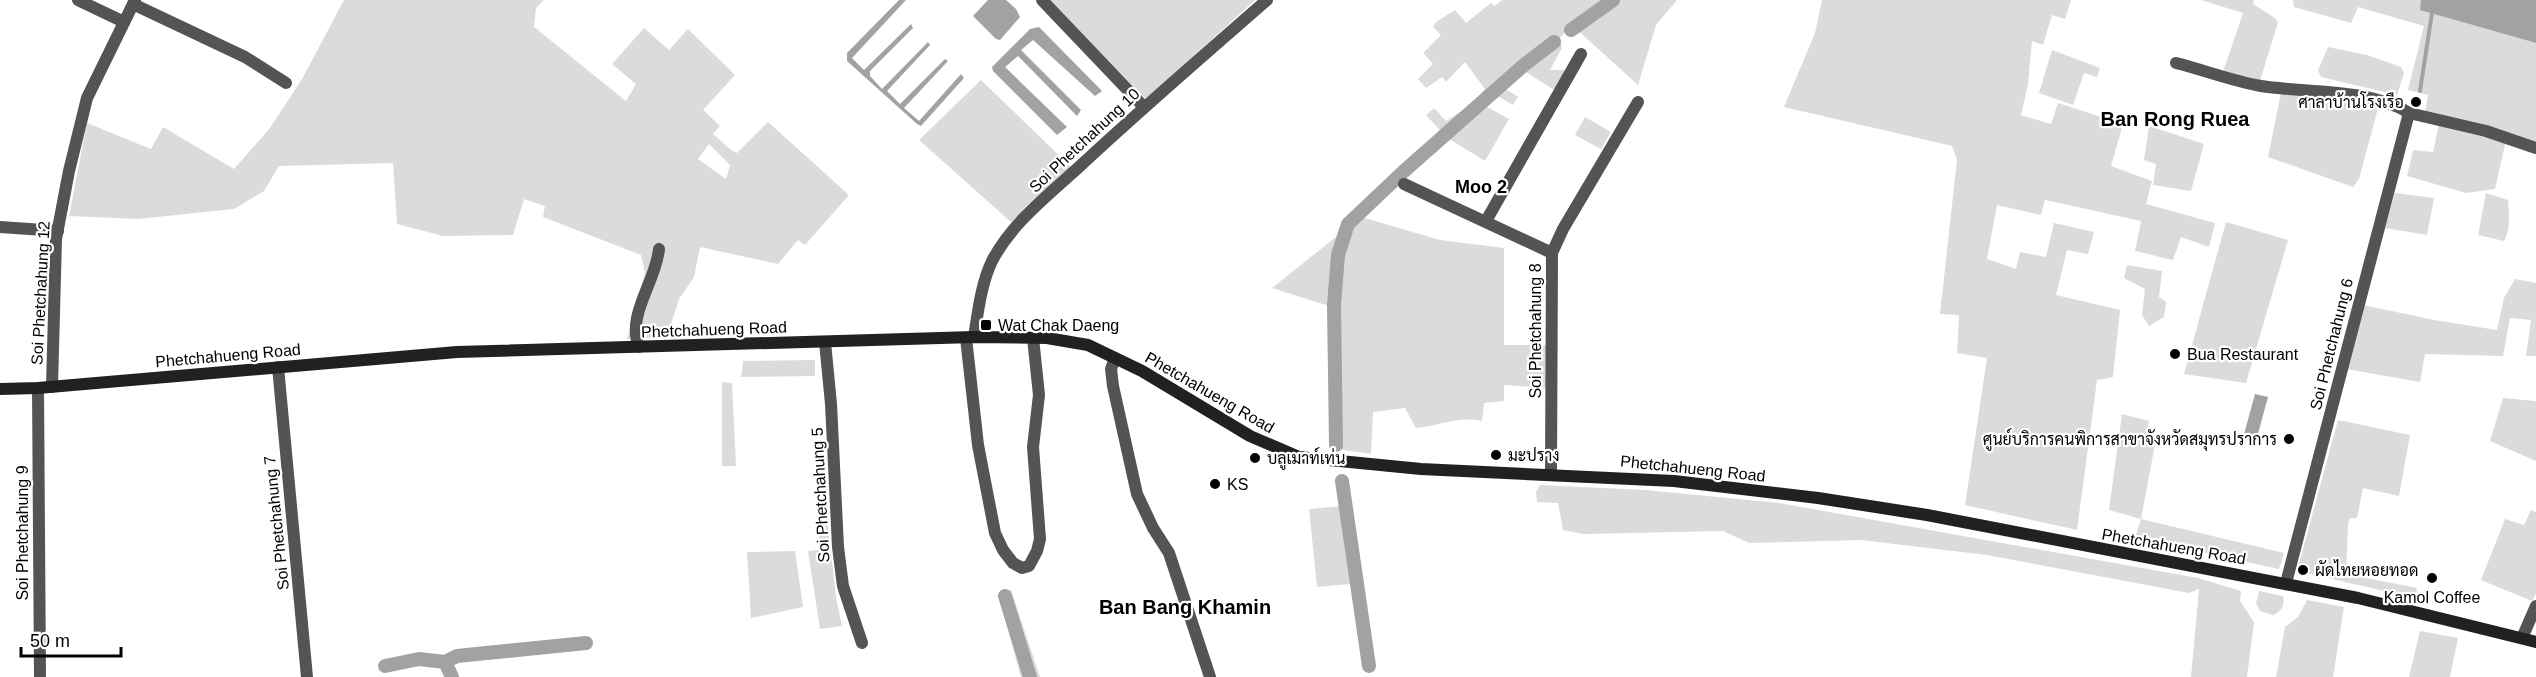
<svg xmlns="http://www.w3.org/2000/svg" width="2536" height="677" font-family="Helvetica,Sarabun,sans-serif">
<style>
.green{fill:#dbdbdb;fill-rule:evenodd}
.water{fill:#a2a2a2}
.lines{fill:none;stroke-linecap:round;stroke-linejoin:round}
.stream{stroke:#a2a2a2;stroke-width:4}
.canal{stroke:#a2a2a2;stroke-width:14}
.minor{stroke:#545454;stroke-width:12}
.secondary{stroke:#212121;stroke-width:12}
.poi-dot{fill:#000;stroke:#fff;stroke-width:2}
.labels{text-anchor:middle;stroke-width:4.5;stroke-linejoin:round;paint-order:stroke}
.poi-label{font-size:16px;fill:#000;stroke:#fff;text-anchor:start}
.street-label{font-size:16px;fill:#000;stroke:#fff}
.neighbourhood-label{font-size:18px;font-weight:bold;fill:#000;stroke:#fff}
.quarter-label{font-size:20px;font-weight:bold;fill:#000;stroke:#fff}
</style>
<rect width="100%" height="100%" fill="#fff"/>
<!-- green -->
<g class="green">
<path d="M344 0H544L536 8 534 27 626 101 636 84 612 64 644 28 669 50 688 29 735 75 703 110 720 126 713 134 731 150 737 153 768 122 849 195 805 245 798 240 778 264 700 247 694 277 679 299 667 337 627 339 645 273 641 255 543 217 545 206 524 199 513 235 443 236 397 224 393 163 279 166 264 191 234 209 138 219 69 216 87 123 151 149 163 127 234 169 270 128 302 79ZM709 144 730 165 726 179 698 159Z"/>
<path d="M1048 0H1255L1152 94 1145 98Z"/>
<path d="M1502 0H1677L1656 25 1638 85 1573 26 1560 37 1562 48 1550 70H1565L1564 76 1556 91 1521 69 1503 87 1518 97 1513 105 1494 94 1487 107 1509 119 1485 161 1446 137 1426 115 1434 108 1446 121 1472 104 1485 89 1465 62 1446 82 1442 77 1426 88 1418 79 1433 64 1423 53 1441 35 1433 27 1436 22 1455 10 1466 23 1491 3 1495 6Z"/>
<path d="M1822 0H2071L2065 19 2052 15 2043 45 2032 41 2028 85 2021 115 2051 124 2058 103 2123 124 2111 166 2152 181 2146 204 2215 223 2209 247 2181 237 2173 260 2135 251 2141 221 2045 200 2041 215 1997 205 1987 259 2016 269 2020 252 2046 257 2054 223 2094 232 2088 254 2067 250 2056 295 2120 310 2113 377 2097 380 2077 530 1965 505 1987 358 1957 353 1959 315 1940 314 1957 160 1952 146 1784 107 1815 33Z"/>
<path d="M2201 0H2254L2253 4 2275 18 2278 22 2259 84 2223 72 2243 13Z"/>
<path d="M2293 0H2421V10L2536 43V144L2425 112 2428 95 2408 90 2424 26 2358 7 2351 23 2294 7Z"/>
<path d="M2328 47 2367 55 2401 67 2404 73 2397 95 2321 77 2318 70Z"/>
<path d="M2052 50 2100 68 2097 77 2084 73 2073 105 2039 93Z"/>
<path d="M981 80 1071 167 1025 207 1012 223 919 140Z"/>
<path d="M2281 93 2367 102 2378 108 2359 179 2353 187 2268 157Z"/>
<path d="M1585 117 1611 132 1601 149 1575 135Z"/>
<path d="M2439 124 2506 140 2495 189 2466 193 2407 176 2413 150 2433 152Z"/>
<path d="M2149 126 2204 144 2191 191 2153 185 2156 164 2144 160Z"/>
<path d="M2395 193 2434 198 2427 235 2385 228Z"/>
<path d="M2486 193 2508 200C2509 213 2511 230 2504 241L2478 235Z"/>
<path d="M1361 217 1440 240 1504 248V345H1548L1549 388 1504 385V401L1484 403 1482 421C1457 416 1441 426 1416 428L1405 408 1373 412 1371 454 1330 448 1329 306 1272 288Z"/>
<path d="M2226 222 2288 240 2246 383 2184 374Z"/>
<path d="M2127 265 2162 271 2159 297 2166 302 2164 317 2149 326 2142 315 2145 289 2124 278Z"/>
<path d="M2515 279 2536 283V356H2526L2531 320 2510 318 2503 356 2425 354 2420 382 2346 369 2363 305 2434 320 2497 330 2504 298Z"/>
<path d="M815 360V376L741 377 743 361Z"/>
<path d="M722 382 732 383 736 466H722Z"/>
<path d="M2503 398 2536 401V461L2490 441Z"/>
<path d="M2122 414 2149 421 2146 436 2156 439 2141 519 2284 553 2279 569 2135 538 2141 519 2109 510Z"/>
<path d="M2338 420 2410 435 2399 496 2363 488 2357 518H2350L2348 525 2346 574 2417 588 2415 598 2297 571Z"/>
<path d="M1540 485 1645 490 1779 503 2198 578 2241 591 2240 601 2254 622 2247 677H2191L2199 589 2189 593 1987 555 1861 540 1749 543 1723 531 1584 534 1563 530 1558 503 1537 502 1536 492Z"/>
<path d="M818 493H824L836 597 842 626 820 629 808 551 819 550Z"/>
<path d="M1343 506 1351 584 1317 587 1309 509Z"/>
<path d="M2531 510 2536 512V594L2532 601 2481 580 2505 519 2524 525Z"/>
<path d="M795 551 803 607 751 618 747 552Z"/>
<path d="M1011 590 1040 677H1021L998 595Z"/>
<path d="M2259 591 2283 596C2285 605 2282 611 2273 615L2260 611 2256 603Z"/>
<path d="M2307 600 2344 607 2333 677H2276L2285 627 2298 617Z"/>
<path d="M2420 631 2458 638 2450 677H2409Z"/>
</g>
<!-- water -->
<g class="water">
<path d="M899 0H906L852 58 864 70 911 24 913 28 870 71V76L882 89 928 42 930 45 887 91 900 104 945 59 948 61 904 108 919 121 961 74 964 78 921 126 917 124 847 61V53Z"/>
<path d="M988 0H1006L1016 9 1020 17 1000 40 996 39 973 16Z"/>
<path d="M2421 0H2536V43L2420 10Z"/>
<path d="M1039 27 1102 91 1095 96 1033 40 1021 50 1081 110 1077 116 1018 56 1005 67 1067 127 1057 135 993 71 992 67 1030 29Z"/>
<path d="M2255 394 2268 397 2256 441 2243 438Z"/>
</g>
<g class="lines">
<!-- stream -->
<path class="stream" d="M2420 91 2434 0"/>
<!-- canal -->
<g class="canal">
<path d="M1571 30 1613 0"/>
<path d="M1336 445 1334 305 1338 255 1348 224 1403 172 1524 65 1554 42"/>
<path d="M1342 481 1369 666"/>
<path d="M1005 596 1030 677"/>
<path d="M445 662 457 656 586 643"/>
<path d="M385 666 419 659 445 662 452 677"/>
</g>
<!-- minor -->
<g class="minor">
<path d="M78 0 124 22"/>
<path d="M1042 0 1144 107"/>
<path d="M133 4 245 57 286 83"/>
<path d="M2176 63C2204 70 2232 81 2261 86 2305 93 2370 88 2409 113L2486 131 2536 148"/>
<path d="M1404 184 1552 253"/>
<path d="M1486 221 1581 54"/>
<path d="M0 227 58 231"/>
<path d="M974 337C978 312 981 284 992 261 1011 224 1048 195 1079 167 1140 110 1204 55 1267 0"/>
<path d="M966 338 978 445 995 533 1003 550 1013 563 1022 568 1029 566 1037 551 1040 539 1033 447 1039 395 1033 338"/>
<path d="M825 342 831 404 838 547 843 586 862 643"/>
<path d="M639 347C626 315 656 282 659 249"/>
<path d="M1115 358 1111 369 1113 386 1137 494 1153 528 1169 553 1210 677"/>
<path d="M278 367 307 677"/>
<path d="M52 387 56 239 69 171 87 98 135 0"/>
<path d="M38 388 40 677"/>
<path d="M1551 475 1552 253 1563 229 1638 102"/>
<path d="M2286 583 2409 113"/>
<path d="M2522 638 2536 606"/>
</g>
<!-- secondary -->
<path class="secondary" d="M0 389 38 388 457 352 974 337 1047 338 1088 345 1142 371 1250 436 1299 457 1421 469 1674 481 1818 498 1927 515 2358 598 2536 642"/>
</g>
<!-- markers -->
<g class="poi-dot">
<circle cx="2416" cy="102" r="6"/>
<rect x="980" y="319" width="12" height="12" rx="3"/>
<circle cx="2175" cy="354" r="6"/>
<circle cx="2289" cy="439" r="6"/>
<circle cx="1496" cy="455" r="6"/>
<circle cx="1255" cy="458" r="6"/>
<circle cx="1215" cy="484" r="6"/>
<circle cx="2303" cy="570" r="6"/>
<circle cx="2432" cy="578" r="6"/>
</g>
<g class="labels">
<!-- poi labels -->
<g class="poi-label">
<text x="2404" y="108" text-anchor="end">ศาลาบ้านโรงเรือ</text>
<text x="998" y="331">Wat Chak Daeng</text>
<text x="2187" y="360">Bua Restaurant</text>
<text x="2277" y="445" text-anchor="end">ศูนย์บริการคนพิการสาขาจังหวัดสมุทรปราการ</text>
<text x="1508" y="461">มะปราง</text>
<text x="1267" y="464">บลูเมาท์เท่น</text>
<text x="1227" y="490">KS</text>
<text x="2315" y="576">ผัดไทยหอยทอด</text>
<text x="2432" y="603" text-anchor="middle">Kamol Coffee</text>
</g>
<!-- street labels -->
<g class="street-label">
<text transform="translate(1084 140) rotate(-43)" y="6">Soi Phetchahung 10</text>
<text transform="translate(40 293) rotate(-87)" y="6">Soi Phetchahung 12</text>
<text transform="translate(714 329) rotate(-2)" y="6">Phetchahueng Road</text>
<text transform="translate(1535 331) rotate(-90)" y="6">Soi Phetchahung 8</text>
<text transform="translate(2331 344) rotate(-76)" y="6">Soi Phetchahung 6</text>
<text transform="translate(228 355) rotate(-5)" y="6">Phetchahueng Road</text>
<text transform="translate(1210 392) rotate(30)" y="6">Phetchahueng Road</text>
<text transform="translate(1693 468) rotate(6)" y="6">Phetchahueng Road</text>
<text transform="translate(820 495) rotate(-93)" y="6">Soi Phetchahung 5</text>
<text transform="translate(276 523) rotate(-96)" y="6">Soi Phetchahung 7</text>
<text transform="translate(22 533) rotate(-90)" y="6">Soi Phetchahung 9</text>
<text transform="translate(2174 546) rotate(10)" y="6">Phetchahueng Road</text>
</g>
<!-- neighbourhood labels -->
<g class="neighbourhood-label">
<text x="1481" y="193">Moo 2</text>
</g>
<!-- quarter labels -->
<g class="quarter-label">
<text x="2175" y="126">Ban Rong Ruea</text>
<text x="1185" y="614">Ban Bang Khamin</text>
</g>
</g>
<!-- scale -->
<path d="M21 647v9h100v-9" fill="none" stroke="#000000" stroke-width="3"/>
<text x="30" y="647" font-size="18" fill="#000000" stroke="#ffffff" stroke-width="4.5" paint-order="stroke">50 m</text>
</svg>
